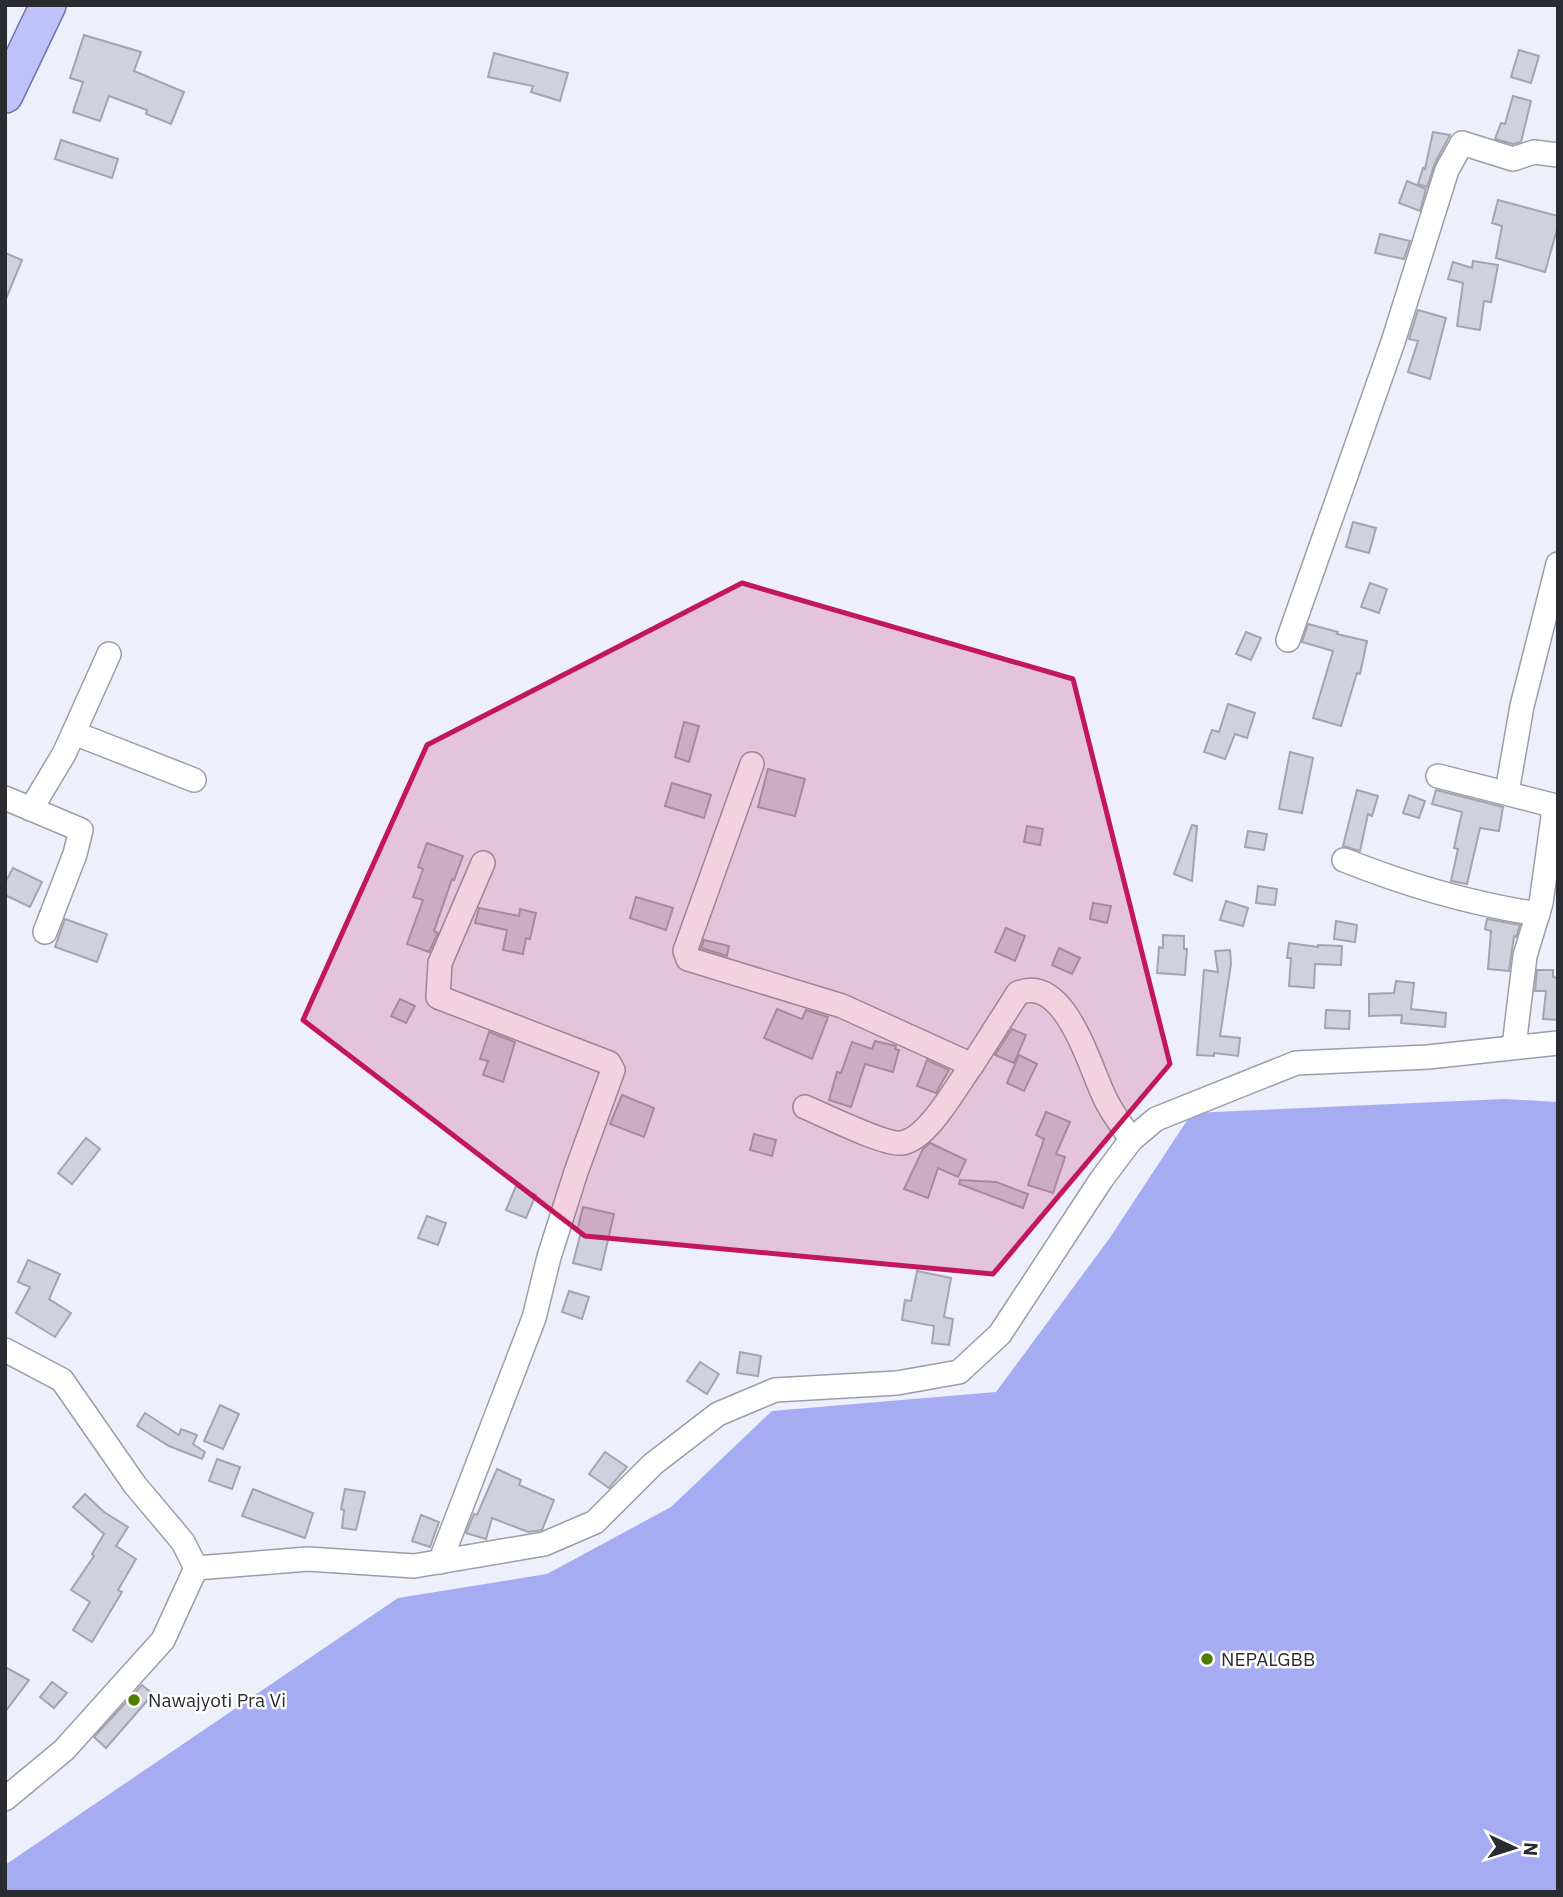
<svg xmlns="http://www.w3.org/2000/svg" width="1563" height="1897" font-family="'IBM Plex Sans',sans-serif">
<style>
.forest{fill:#a6acf2}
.building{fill:#d0d1de;stroke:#a3a4b0;stroke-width:2}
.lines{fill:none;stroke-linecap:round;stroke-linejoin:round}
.minor-casing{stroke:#9b9da9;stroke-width:26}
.primary-casing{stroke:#6f73af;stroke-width:38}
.minor{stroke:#fff;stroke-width:23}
.primary{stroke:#bfc2f8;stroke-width:35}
.marked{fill:#c2185b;fill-opacity:0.2;stroke:#c2185b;stroke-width:5;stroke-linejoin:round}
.poi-dot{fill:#507c00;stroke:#fff;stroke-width:2.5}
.labels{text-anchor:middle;stroke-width:5;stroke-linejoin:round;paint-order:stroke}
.poi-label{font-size:19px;fill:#2b2c31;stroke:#fff;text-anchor:start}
</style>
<rect width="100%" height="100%" fill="#edeffc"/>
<!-- forest -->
<path class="forest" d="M1504 1099 1558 1102V1892H5V1865L398 1598 547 1574 671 1507 772 1411 996 1392 1109 1239 1192 1113Z"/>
<!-- building -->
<g class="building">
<path d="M84 35 141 52 134 71 184 92 171 124 146 114 147 110 109 96 100 121 73 112 83 82 70 78Z"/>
<path d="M1519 50 1539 56 1531 83 1511 77Z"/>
<path d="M494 53 568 73 560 101 531 92 533 86 488 77Z"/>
<path d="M1513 96 1531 101 1521 142 1513 144 1495 139 1501 123 1505 124Z"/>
<path d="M1433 132 1450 135 1435 163 1427 187 1418 184 1423 168 1425 169Z"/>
<path d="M61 140 118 159 112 178 55 159Z"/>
<path d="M1407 181 1426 189 1420 211 1399 203Z"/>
<path d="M1498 200 1558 216V226L1545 272 1496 258 1502 226 1492 223Z"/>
<path d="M1380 234 1410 241 1404 259 1375 253Z"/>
<path d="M5 253 22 260 6 299H5Z"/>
<path d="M1473 261 1498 265 1491 302 1484 301 1480 330 1457 326 1463 283 1448 279 1453 262 1472 268Z"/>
<path d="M1418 310 1446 318 1430 379 1408 372 1418 341 1409 339Z"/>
<path d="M1353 522 1376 528 1369 553 1346 547Z"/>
<path d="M1370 583 1387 589 1379 613 1361 607Z"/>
<path d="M1308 624 1338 632 1337 634 1367 641 1360 674 1357 673 1341 726 1313 718 1333 651 1302 642Z"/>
<path d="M1246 632 1261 638 1251 660 1236 654Z"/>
<path d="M1228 704 1255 713 1247 738 1235 734 1225 759 1204 752 1212 730 1219 732Z"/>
<path d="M684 722 699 726 689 762 675 757Z"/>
<path d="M1290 752 1313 758 1302 813 1279 809Z"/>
<path d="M768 769 805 779 795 816 758 807Z"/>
<path d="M672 783 711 795 704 818 665 806Z"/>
<path d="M1357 790 1378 796 1372 816 1368 814 1360 851 1343 846Z"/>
<path d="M1436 790 1503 807 1499 831 1480 828 1467 884 1451 881 1458 849 1454 848 1462 812 1432 804Z"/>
<path d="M1409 795 1425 801 1419 818 1403 813Z"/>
<path d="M1192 825 1197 826 1192 881 1174 874Z"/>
<path d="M1027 826 1043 829 1040 845 1024 842Z"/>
<path d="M1248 831 1267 834 1264 850 1245 847Z"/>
<path d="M427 843 463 856 454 880 452 879 434 931 438 933 429 952 407 944 423 900 413 897 423 869 418 867Z"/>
<path d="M13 868 42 882 30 907 5 895V883Z"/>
<path d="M1258 886 1277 889 1275 905 1256 903Z"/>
<path d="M636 897 673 908 666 930 630 918Z"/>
<path d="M1226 901 1248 908 1243 926 1220 920Z"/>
<path d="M1093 903 1111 906 1107 923 1090 919Z"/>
<path d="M479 908 519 916 520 909 536 913 530 939 526 938 523 954 503 950 507 930 475 923Z"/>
<path d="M65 919 107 934 97 962 55 947Z"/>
<path d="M1487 919 1520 925 1516 937 1514 936 1509 971 1488 969 1491 931 1485 929Z"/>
<path d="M1336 921 1357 925 1355 942 1334 939Z"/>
<path d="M1006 928 1025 936 1015 961 995 952Z"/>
<path d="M1163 935 1184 936V949H1187L1185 975 1157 973 1159 947 1163 948Z"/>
<path d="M704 940 729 946 727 956 701 948Z"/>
<path d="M1289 943 1318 947V945L1342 946 1341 965 1315 964 1314 988 1289 986 1291 958H1287Z"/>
<path d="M1059 948 1080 958 1072 974 1052 965Z"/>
<path d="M1230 950 1231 964 1220 1036 1240 1038 1238 1056 1214 1053V1056L1197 1055 1204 970 1218 972 1215 951Z"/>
<path d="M1537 970H1553V977L1558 978V1020L1543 1019 1546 991H1535Z"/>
<path d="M1396 981 1414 983 1411 1009 1446 1013 1445 1027 1401 1023 1402 1015 1369 1016V994L1394 993Z"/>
<path d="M400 999 415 1006 406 1023 391 1016Z"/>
<path d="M777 1009 802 1019 806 1010 828 1017 812 1059 764 1038Z"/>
<path d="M1326 1010 1350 1011 1349 1029 1325 1028Z"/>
<path d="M1012 1029 1026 1035 1014 1063 995 1055Z"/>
<path d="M489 1032 515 1042 503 1082 483 1075 488 1061 480 1059Z"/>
<path d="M875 1041 896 1046 895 1049 899 1050 893 1072 865 1064 851 1107 829 1100 837 1072 841 1073 852 1042 872 1049Z"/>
<path d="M1019 1055 1037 1064 1024 1091 1007 1083Z"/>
<path d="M927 1060 949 1070 936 1093 917 1086Z"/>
<path d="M622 1095 654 1108 644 1137 610 1124Z"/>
<path d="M1046 1112 1070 1122 1056 1154 1065 1157 1053 1193 1028 1185 1044 1139 1036 1135Z"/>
<path d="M754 1134 776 1140 772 1156 750 1150Z"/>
<path d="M86 1138 100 1149 72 1184 58 1173Z"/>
<path d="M930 1143 966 1160 958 1177 938 1168 928 1198 904 1189 923 1149Z"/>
<path d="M960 1180 996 1182 1028 1194 1023 1208 959 1184Z"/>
<path d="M516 1186 536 1195 526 1218 506 1210Z"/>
<path d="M583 1207 614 1214 601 1270 573 1263 581 1232 577 1231Z"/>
<path d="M427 1216 446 1223 438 1245 418 1238Z"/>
<path d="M28 1260 60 1274 49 1299 71 1313 55 1337 16 1313 30 1287 18 1282Z"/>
<path d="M917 1271 951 1278 944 1317 953 1319 949 1345 932 1343 934 1326 902 1320 905 1300 911 1301Z"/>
<path d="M569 1291 589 1297 582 1319 562 1312Z"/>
<path d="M740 1352 761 1356 758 1376 737 1373Z"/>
<path d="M700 1362 719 1374 707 1394 687 1381Z"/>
<path d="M220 1405 239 1414 223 1449 204 1441Z"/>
<path d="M145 1413 179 1435 181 1429 197 1435 193 1444 205 1452 202 1459 169 1446 137 1426Z"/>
<path d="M605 1452 627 1467 609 1488 589 1474Z"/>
<path d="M217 1459 240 1467 232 1489 209 1481Z"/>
<path d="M497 1469 521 1480 519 1485 554 1500 542 1530 528 1532 492 1518 486 1539 466 1533 474 1514 477 1515Z"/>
<path d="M253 1489 313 1513 305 1538 242 1516Z"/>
<path d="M345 1489 365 1492 356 1530 342 1528 344 1510 341 1509Z"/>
<path d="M85 1494 104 1512 128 1527 116 1546 136 1559 118 1590 122 1592 92 1642 73 1630 90 1602 71 1590 94 1556 92 1554 104 1534 73 1507Z"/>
<path d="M421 1515 439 1522 430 1547 412 1541Z"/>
<path d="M5 1667 29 1680 5 1712Z"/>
<path d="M52 1682 67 1693 54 1708 40 1697Z"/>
<path d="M142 1685 153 1694 106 1748 94 1737Z"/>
</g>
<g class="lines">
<defs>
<g id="minor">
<path d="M1288 640 1393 342 1447 170 1462 143 1513 159 1534 152 1558 155"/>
<path d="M74 733 194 780"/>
<path d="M752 764 685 951 688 959 842 1006 972 1065 1018 993C1068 973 1091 1075 1108 1104 1115 1117 1124 1128 1131 1140"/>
<path d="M1438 776 1552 805 1553 817 1541 903 1525 956 1514 1046"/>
<path d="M1507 792 1522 706 1558 564"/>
<path d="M5 798 81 830 75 854 45 932"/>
<path d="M31 809 64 754 109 654"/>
<path d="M1344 860C1407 885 1471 904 1538 914"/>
<path d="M805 1107C824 1115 884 1145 901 1143 928 1140 956 1086 972 1065"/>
<path d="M5 1350 62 1380 135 1485 183 1542 196 1568 163 1640 64 1750 5 1799"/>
<path d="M440 1562 534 1318 549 1257 576 1172 613 1070 609 1063 438 997 440 963 483 863"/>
<path d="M196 1568 308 1559 414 1566 544 1544 595 1522 653 1464 718 1414 775 1390 897 1383 959 1372 1000 1334 1101 1180 1131 1140 1156 1119 1296 1063 1428 1057 1558 1043"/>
</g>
<path id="primary" d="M5 95 48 5"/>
</defs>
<!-- minor casing -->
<use href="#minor" class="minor-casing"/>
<!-- primary casing -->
<use href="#primary" class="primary-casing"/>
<!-- minor -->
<use href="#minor" class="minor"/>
<!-- primary -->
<use href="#primary" class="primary"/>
</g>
<!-- marked area -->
<path class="marked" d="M742 583 1073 679 1170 1064 993 1274 585 1236 303 1020 427 745Z"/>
<!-- markers -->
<g class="poi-dot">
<circle cx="1207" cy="1659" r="7"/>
<circle cx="134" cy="1700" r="7"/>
</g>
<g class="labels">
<!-- poi labels -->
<g class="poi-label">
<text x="1221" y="1666">NEPALGBB</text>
<text x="148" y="1707">Nawajyoti Pra Vi</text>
</g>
</g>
<!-- border -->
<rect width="1563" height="1897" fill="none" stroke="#2b2c31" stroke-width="14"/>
<!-- north arrow -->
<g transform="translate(1514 1848) rotate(94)" stroke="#ffffff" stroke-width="5" paint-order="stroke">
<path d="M0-5L12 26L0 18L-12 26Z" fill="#2b2c31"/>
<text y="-10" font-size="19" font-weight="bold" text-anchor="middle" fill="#2b2c31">N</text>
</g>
</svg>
